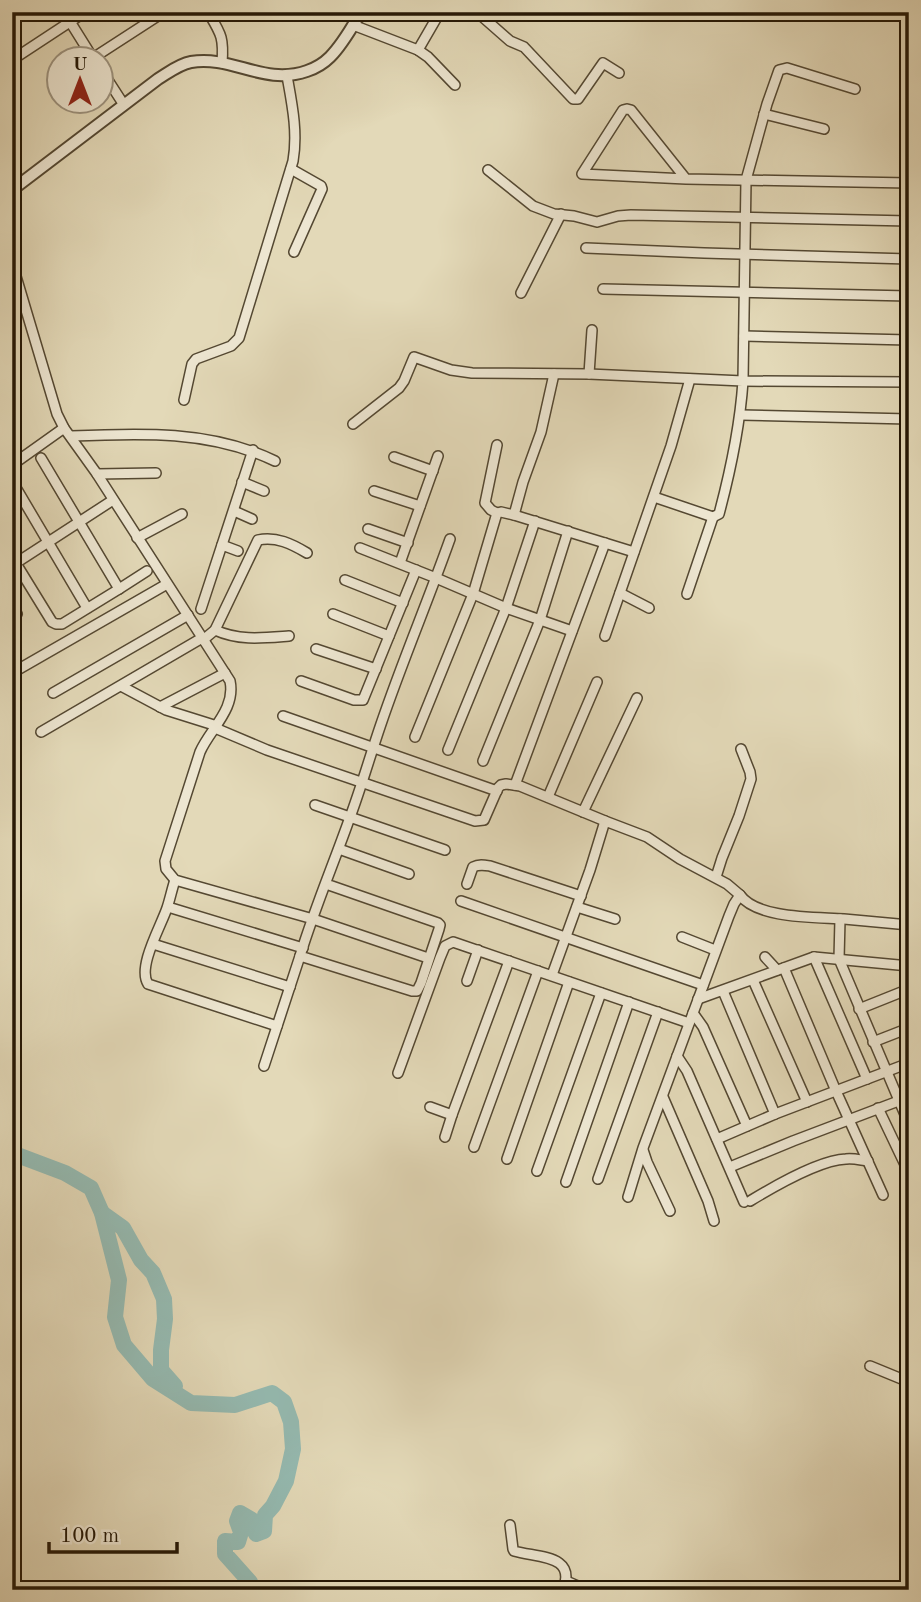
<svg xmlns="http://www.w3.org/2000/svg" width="921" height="1602" font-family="'Old Standard TT',serif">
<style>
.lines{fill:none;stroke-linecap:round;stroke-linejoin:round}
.river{stroke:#95bab1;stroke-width:16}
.minor-casing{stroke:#544832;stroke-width:12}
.tertiary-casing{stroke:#544832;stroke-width:14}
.minor{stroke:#ede6d1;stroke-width:9}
.tertiary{stroke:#ede6d1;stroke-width:10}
</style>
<rect width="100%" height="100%" fill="#e3d9b8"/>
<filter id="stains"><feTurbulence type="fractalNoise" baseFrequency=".00286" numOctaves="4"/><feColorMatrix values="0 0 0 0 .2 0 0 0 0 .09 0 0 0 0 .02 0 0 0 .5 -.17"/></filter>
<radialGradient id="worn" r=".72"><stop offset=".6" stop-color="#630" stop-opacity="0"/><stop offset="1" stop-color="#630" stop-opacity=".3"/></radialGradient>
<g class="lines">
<!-- river -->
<g class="river">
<path d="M12 1153 65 1173 91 1188 102 1213 119 1280 115 1317 124 1345 153 1379 191 1403 235 1405 272 1393 284 1402 291 1422 293 1449 286 1481 273 1506 265 1515 264 1531 256 1534 252 1520 240 1513 237 1521 241 1532 238 1542 225 1541V1554L250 1582 251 1590"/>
<path d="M102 1213 123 1228 141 1260 153 1273 164 1299 165 1319 161 1350V1370L175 1386"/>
</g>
<defs>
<g id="minor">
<path d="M64 12 94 60"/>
<path d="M208 12C221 34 224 37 222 63"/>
<path d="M477 12 510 41 524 47 573 99H578L603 63 619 73"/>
<path d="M12 15 17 12"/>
<path d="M353 25 418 50 428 57 455 85"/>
<path d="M418 50 440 12"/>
<path d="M93 58 164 12"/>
<path d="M12 60 85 12"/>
<path d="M102 71 124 105"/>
<path d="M855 89 787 68 779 70 767 104 746 180 743 381 909 382"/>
<path d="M764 114 824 129"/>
<path d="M291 169 321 186 322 189 294 252"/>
<path d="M488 170 533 206 554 214 574 216 597 222 618 216 631 215 909 221"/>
<path d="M686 179 631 110 627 109 623 110 582 174 686 179 909 183"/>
<path d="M586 248 704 253 909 259"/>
<path d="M12 263 57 414 64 428 97 474 230 681C236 709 210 729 200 752L165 861 166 869 175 880 313 919 428 958"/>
<path d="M603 289 909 296"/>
<path d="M521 293 561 214"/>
<path d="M744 336 909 340"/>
<path d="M589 374 592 330"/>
<path d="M184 400 192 364 196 359 231 346 239 338 293 161C298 132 292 104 287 76"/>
<path d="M741 415 909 419"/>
<path d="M353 424 399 388 404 381 414 357 451 370 472 373 589 374 743 381C740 426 731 469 719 514L713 517 654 497"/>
<path d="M71 436C140 433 211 430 275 461"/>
<path d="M497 445 485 503 491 510 497 513"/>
<path d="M394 457 433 471"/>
<path d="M41 458 119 589 147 571"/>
<path d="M12 465 64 428"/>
<path d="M97 474 156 473"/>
<path d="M12 481 87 608"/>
<path d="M242 482 264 491"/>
<path d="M374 491 420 506"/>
<path d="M234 511 252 519"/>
<path d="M514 515 523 482 541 432 554 374"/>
<path d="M368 529 408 543"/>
<path d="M137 538 182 514"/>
<path d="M222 545 238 551"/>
<path d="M360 548 436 578 506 608 572 631"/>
<path d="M12 557 52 622 56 624H62L119 589"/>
<path d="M16 563 113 500"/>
<path d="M400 563 438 456"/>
<path d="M345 580 403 603"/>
<path d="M620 593 649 608"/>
<path d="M687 594 713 517"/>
<path d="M12 606 17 614 12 620"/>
<path d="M201 609 253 450"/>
<path d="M333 614 389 636"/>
<path d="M215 630C239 641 263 638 289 636"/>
<path d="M605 636 671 446 690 379"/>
<path d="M203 640 215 630 258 540C276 536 292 544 307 553"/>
<path d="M316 649 376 669"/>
<path d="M19 669 167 584"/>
<path d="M301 681 354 700H363L416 570"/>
<path d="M121 686 166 710 217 726"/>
<path d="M53 693 188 615"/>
<path d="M160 707 225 673"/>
<path d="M283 716 497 791"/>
<path d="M215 728 267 750 475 821 484 820 498 788 501 785 506 784 520 786 605 821"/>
<path d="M41 732 202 638"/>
<path d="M415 737 473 594 497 513 501 512 514 515 634 552"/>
<path d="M448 750 506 608 535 521"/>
<path d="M483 761 540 620 568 531"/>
<path d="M515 785 605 543"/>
<path d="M548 797 597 682"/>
<path d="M315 805 445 850"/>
<path d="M583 812 637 698"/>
<path d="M339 849 409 874"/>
<path d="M716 877 722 858 739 816 751 779 750 772 741 749"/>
<path d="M175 880C172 889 170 899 167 908 161 926 137 967 148 984L277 1026"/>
<path d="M326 884 438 923 440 925 439 929 421 983 417 991H412L300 956C314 910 333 865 349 820 361 788 370 756 381 724 402 662 428 601 450 539"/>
<path d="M467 884 473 867C479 864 484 865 490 866L581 896"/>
<path d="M461 901 703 985"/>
<path d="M168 907 303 948"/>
<path d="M577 907 615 919"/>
<path d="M840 919 839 959 909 1124"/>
<path d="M682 937 715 950"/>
<path d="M153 944 290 987"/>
<path d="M765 957 777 970"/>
<path d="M814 957 867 1079"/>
<path d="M784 968 836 1091 883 1195"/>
<path d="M552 975 590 870 605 821 647 837 680 859 727 884 740 895"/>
<path d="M753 980 807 1102"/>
<path d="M467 981 478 950"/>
<path d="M723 991 775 1114"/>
<path d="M698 999 814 957 909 966"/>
<path d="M859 1009 909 989"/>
<path d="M693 1013 703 1027 747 1126"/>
<path d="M873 1042 909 1028"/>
<path d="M677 1056 687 1071 744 1202"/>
<path d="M264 1066 300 956"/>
<path d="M398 1073 440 958 445 946 453 942 689 1023"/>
<path d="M663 1097 708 1201 714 1221"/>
<path d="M430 1107 452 1115"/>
<path d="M878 1108 909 1173"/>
<path d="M445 1137 452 1115 509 961"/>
<path d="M717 1139 775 1114 909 1063"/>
<path d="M474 1147 538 971"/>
<path d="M643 1150 647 1162 670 1211"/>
<path d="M507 1159 569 982"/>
<path d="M730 1167 793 1141 909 1097"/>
<path d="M537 1171 601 993"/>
<path d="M598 1179 658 1012"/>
<path d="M566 1182 629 1002"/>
<path d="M628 1197 643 1148 729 916 734 904 740 895C757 919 816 917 844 919 865 921 887 923 909 925"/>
<path d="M750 1201C773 1187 820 1160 846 1159 853 1158 860 1160 868 1161"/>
<path d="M870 1366 909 1382"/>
<path d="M510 1525 513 1549 514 1551C538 1558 577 1554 563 1590"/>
<path d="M566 1581 587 1590"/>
</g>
<path id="tertiary" d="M12 190 158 79C168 73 179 64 191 62 232 55 264 86 307 71 316 68 324 63 330 57 343 44 352 27 361 12"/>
</defs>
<!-- minor casing -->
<use href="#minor" class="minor-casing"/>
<!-- tertiary casing -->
<use href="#tertiary" class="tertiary-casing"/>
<!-- minor -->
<use href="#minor" class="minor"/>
<!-- tertiary -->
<use href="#tertiary" class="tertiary"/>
</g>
<!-- margin -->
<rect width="921" height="1602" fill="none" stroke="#e3d9b8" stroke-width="42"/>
<rect x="14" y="14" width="893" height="1574" fill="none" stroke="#241705" stroke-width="3.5"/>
<rect x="21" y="21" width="879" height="1560" fill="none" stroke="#241705" stroke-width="2"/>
<!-- north arrow -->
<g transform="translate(80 80)"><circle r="33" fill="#ede6d1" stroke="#9d937f" stroke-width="2"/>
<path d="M0-5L12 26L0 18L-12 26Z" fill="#8f2418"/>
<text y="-10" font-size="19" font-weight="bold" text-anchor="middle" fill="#241705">U</text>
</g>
<!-- scale -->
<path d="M49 1542v10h128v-10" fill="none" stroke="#241705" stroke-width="3.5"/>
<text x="60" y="1542" font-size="21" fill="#241705" stroke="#ede6d1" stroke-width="5" paint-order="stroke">100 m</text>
<rect width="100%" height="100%" filter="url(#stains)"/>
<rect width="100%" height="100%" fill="url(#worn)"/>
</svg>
